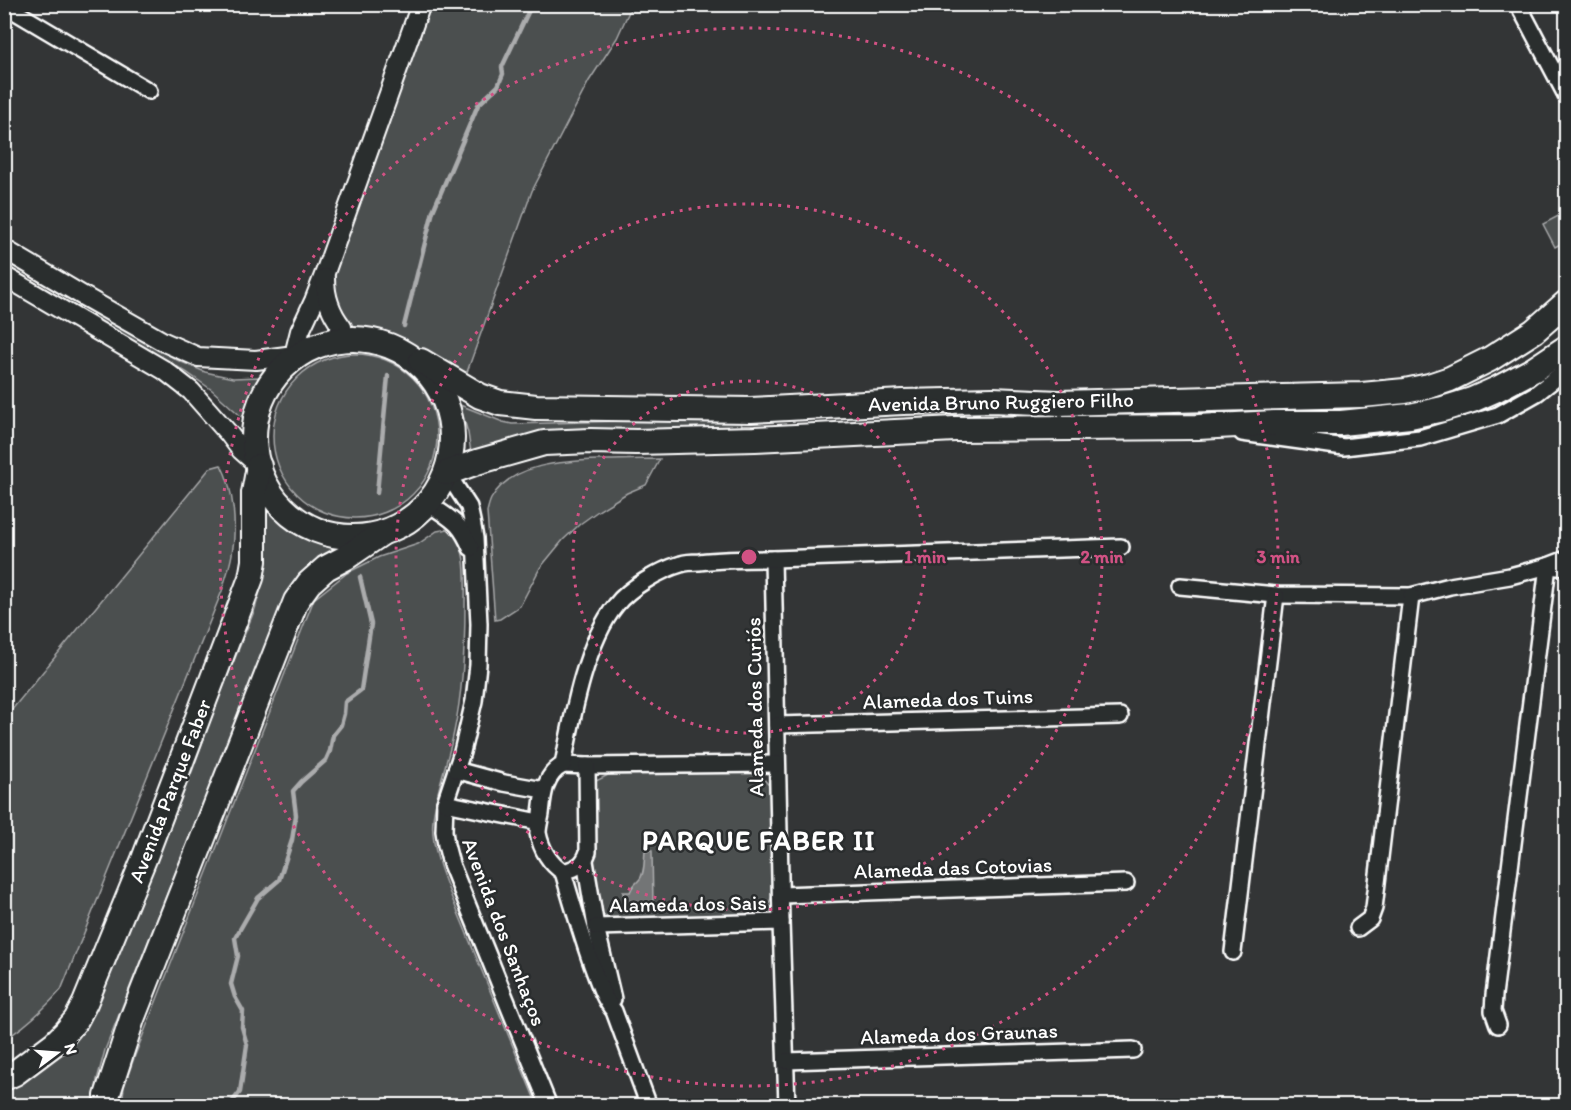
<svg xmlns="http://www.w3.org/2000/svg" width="1571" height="1110" font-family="Itim,sans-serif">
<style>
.green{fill:#4c4f50;stroke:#a6a7a8;stroke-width:1.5}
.water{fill:#737576;stroke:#abacad;stroke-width:1.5}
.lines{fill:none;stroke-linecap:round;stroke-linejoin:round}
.stream{stroke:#abacad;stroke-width:4.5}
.minor-casing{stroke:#fff;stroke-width:20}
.tertiary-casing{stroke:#fff;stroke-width:22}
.primary-casing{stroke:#fff;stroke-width:28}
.minor{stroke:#2a2d2e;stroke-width:15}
.tertiary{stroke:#2a2d2e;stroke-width:18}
.primary{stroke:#2a2d2e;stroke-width:24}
.ring{fill:none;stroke:#d15284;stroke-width:3;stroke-dasharray:3 6}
.labels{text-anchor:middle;stroke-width:5;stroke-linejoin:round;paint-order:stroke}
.street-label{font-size:21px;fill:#fff;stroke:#2a2d2e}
.district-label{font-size:27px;font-weight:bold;letter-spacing:1.5px;fill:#fff;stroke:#2a2d2e}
.centre{fill:#d15284;stroke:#2a2d2e;stroke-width:3}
.ring-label{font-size:18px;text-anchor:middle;font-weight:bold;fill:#d15284;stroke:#2a2d2e;stroke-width:5;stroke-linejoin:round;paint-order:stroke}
</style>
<rect width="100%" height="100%" fill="#333536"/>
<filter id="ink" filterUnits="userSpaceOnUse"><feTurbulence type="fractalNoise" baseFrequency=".0167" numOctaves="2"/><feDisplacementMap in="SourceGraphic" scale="12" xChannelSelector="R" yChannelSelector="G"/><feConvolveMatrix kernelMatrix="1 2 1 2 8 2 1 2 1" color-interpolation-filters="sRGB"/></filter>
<g filter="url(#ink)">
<!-- green -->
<g class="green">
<path d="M421 5H632L617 38 589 81 532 191 462 386C432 368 399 344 364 340 355 339 345 340 335 340L326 270Z"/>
<path d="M1566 212V241L1555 247 1543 224Z"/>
<path d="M4 255 177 360 205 372 233 378 260 377 243 418 212 390 186 372 5 265Z"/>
<circle cx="355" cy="436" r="82"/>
<path d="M460 405 503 422 512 424 737 418 741 422 742 427 740 429 472 459 468 433Z"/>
<path d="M660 459 646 485 627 493 598 511 580 524 563 540 540 568 520 606 500 619 495 620 487 512C488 508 489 503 491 499 511 463 564 461 600 460 620 460 640 459 660 459Z"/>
<path d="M221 465C234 489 237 527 232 554 230 567 225 579 222 591L61 990C44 1009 27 1026 5 1039V718L210 468Z"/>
<path d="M269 503C283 518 306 543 327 546 332 547 337 547 342 547L313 566 293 584 278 614 105 1050 97 1080 94 1105 5 1106V1086L99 991 127 934 193 769 216 705 255 609 261 588 265 560 266 505Z"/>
<path d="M448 529C469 542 465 584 465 605 465 648 463 690 454 732 448 761 436 790 433 820 429 854 456 905 468 937 491 993 514 1049 537 1105H122L124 1087 134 1058 314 599 347 573 379 557 418 544 437 531Z"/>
<path d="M754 772C763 777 768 782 772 791V896C768 907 763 912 752 916L612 919 600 913 596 907 591 786 596 781 608 775Z"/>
</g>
<!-- water -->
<path class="water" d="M645 851H652L653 904 624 906 623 892H630C632 885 635 885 639 880 645 874 644 860 645 851Z"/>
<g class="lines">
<!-- stream -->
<g class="stream">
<path d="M404 326 433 211 478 105 498 86 503 74 502 67 532 4"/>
<path d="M377 493 388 376"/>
<path d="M229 1106 240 1092 247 1045 242 1027 243 1011 235 997 231 984 238 956 235 938 258 898 279 880 292 840 296 815 293 791 301 782 326 760 330 751 333 735 341 725 344 714 345 702 361 690 371 624 360 577"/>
</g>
<defs>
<g id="minor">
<path d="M1518 4 1566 95"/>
<path d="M4 5 149 91"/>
<path d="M1242 433 1344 447 1420 438 1498 415 1537 393 1566 370"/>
<path d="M447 473 469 507 472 521 475 538 479 624 478 665 474 701 462 752 445 803 444 831 446 845 451 864 549 1106"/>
<path d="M428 503C451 520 459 520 471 548"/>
<path d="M773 559 781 922 787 1106"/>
<path d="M1180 586 1276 595 1411 596 1450 586 1510 576 1548 566 1558 567"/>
<path d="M777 725 1120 716"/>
<path d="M563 765 587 766 777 764"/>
<path d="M456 770 504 783 544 790"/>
<path d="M445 803 539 822"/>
<path d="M585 861 596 927 613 999"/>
<path d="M563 872C577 868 583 866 588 852L587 766"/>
<path d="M781 895 1126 883"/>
<path d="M596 927 781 922"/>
<path d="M1358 928 1370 919 1374 908 1411 596"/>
<path d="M1233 952 1276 595"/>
<path d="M1498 1025 1493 1011 1494 995 1548 566 1566 559"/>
<path d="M786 1061 1133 1050"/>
<path d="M649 1106 614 1011C603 998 598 981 592 965 581 934 572 903 563 872 550 864 541 849 538 833 538 827 540 820 541 814 543 795 544 775 563 765 572 718 585 643 616 605 629 588 660 570 681 564 687 562 693 562 699 562 724 559 748 559 773 559L1121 547"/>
</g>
<g id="tertiary">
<path d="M4 249 85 297 164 342 198 357 256 360 294 355 300 331 314 301 326 270 421 4"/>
<path d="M4 276 164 370 191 391 229 434 241 450 259 466"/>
<path d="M325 278C325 297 330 312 342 327L335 340"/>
</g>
<g id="primary">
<circle cx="353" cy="438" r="99"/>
<path d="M421 361 480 396 500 403 536 407 751 410 903 402 993 400 1059 403 1362 395 1405 391 1429 386 1450 379 1490 359 1534 331 1566 303"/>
<path d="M447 473 477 462 544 443 590 441 636 442 755 439 955 429 1198 427 1275 423H1341L1410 416 1443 409 1472 400 1497 389 1533 370 1566 348"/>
<path d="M4 1078 15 1073 55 1043 66 1032 76 1020 85 1003 144 859 251 578 254 561V493L259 466"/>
<path d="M107 1106V1096L132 1019 296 601 309 583 326 568 345 558 382 533"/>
</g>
</defs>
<!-- minor casing -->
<use href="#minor" class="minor-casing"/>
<!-- tertiary casing -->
<use href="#tertiary" class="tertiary-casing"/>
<!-- primary casing -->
<use href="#primary" class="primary-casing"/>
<!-- minor -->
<use href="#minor" class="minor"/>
<!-- tertiary -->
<use href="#tertiary" class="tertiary"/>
<!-- primary -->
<use href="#primary" class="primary"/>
</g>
</g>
<!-- distance rings -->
<g class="ring">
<circle cx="749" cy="557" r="176"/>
<circle cx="749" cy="557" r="353"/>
<circle cx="749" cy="557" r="529"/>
</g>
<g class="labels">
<!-- street labels -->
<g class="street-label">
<text transform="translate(1001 402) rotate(-1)" y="7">Avenida Bruno Ruggiero Filho</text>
<text transform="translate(948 699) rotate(-2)" y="7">Alameda dos Tuins</text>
<text transform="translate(755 707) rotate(-91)" y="7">Alameda dos Curiós</text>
<text transform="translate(170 791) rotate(-69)" y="7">Avenida Parque Faber</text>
<text transform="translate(953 868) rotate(-2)" y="7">Alameda das Cotovias</text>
<text transform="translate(688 904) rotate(-1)" y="7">Alameda dos Sais</text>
<text transform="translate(504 932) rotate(69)" y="7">Avenida dos Sanhaços</text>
<text transform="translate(959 1034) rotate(-2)" y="7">Alameda dos Graunas</text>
</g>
<!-- district labels -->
<g class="district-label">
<text x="759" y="850">PARQUE FABER II</text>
</g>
</g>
<circle cx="749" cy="557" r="9" class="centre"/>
<g class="ring-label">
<text x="925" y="563">1 min</text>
<text x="1102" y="563">2 min</text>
<text x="1278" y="563">3 min</text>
</g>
<!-- margin -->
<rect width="1571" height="1110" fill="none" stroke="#2a2d2e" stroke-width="24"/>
<rect x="12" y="12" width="1547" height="1086" fill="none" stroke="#fff" stroke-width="2" filter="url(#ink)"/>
<!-- north arrow -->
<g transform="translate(57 1053) rotate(74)" stroke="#2a2d2e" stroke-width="4.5" paint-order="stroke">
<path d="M0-4.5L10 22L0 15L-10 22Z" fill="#ffffff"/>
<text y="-9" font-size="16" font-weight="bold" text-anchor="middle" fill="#ffffff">N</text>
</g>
</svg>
